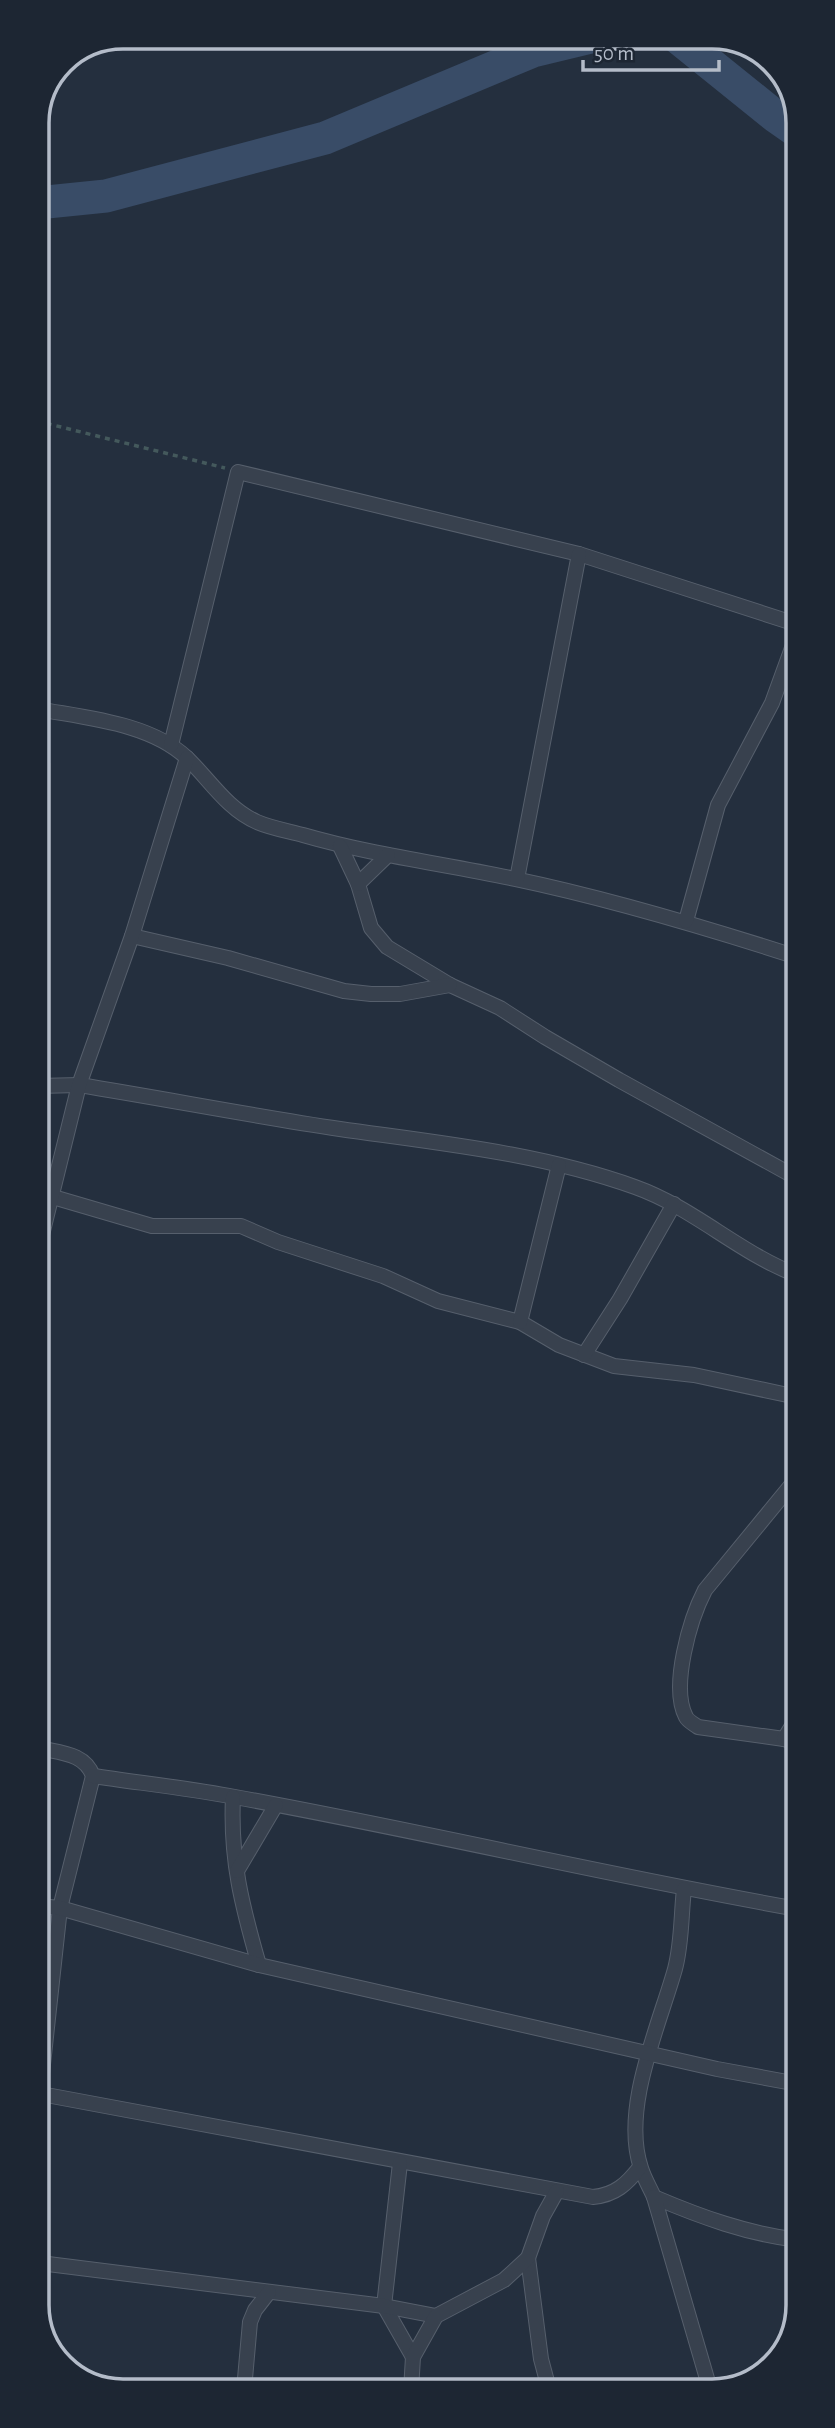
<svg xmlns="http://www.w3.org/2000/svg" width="835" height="2428" font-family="'Alegreya Sans',sans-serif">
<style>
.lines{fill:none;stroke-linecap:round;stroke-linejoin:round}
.river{stroke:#394c67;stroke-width:33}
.minor-casing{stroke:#565f6c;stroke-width:16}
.path{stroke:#44595c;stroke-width:3.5;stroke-dasharray:5 5;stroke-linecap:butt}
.minor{stroke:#38414e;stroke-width:14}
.rim{fill:none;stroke:#b4bcc9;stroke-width:3.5}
</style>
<rect width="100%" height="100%" fill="#242f3e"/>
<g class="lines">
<!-- river -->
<g class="river">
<path d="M677 37 775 116 795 130"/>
<path d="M37 203 106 196 325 138 533 51 591 37"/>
</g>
<defs>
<g id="minor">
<path d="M38 709C86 718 150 723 187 758 209 779 227 809 257 822 271 828 288 831 303 835 372 855 445 864 515 879 611 899 704 927 797 957"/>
<path d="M171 745 238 472 579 554 796 624"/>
<path d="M340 846 358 884 371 928 387 947 450 985 500 1008 545 1037 619 1080 797 1178"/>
<path d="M517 879 579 554"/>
<path d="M358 884 388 855"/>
<path d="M686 921 718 805 772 703 796 637"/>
<path d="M132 936 228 958 344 991 371 994H400L450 985"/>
<path d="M38 1086 79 1085C166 1099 253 1116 340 1129 439 1143 540 1153 635 1187 694 1208 739 1253 797 1275"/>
<path d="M53 1197 152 1226H241L278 1242 383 1276 438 1301 520 1322 559 1345 614 1366 694 1375 797 1397"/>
<path d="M38 1251 79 1085 132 936 187 758"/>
<path d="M520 1322 559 1165"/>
<path d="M584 1355 620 1299 674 1204"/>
<path d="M797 1478 705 1590C690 1619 670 1687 686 1717 688 1721 694 1724 698 1727L784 1739 798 1744"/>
<path d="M784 1739 797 1718"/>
<path d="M39 1748C60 1753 85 1753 93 1776L60 1908 39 2101"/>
<path d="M93 1776C140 1783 188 1788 235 1797 423 1831 609 1876 798 1909"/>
<path d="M233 1797C230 1859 242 1906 259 1965"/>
<path d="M237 1871 276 1805"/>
<path d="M684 1889C681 1915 682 1943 675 1969 659 2026 621 2109 641 2168 644 2178 650 2188 654 2197 701 2217 748 2234 798 2240"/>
<path d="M39 1906 60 1908 259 1965 717 2069 798 2084"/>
<path d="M41 2094 593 2197C615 2195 627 2184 640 2167"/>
<path d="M400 2163 384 2306 413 2357"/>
<path d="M654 2197 710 2389"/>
<path d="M528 2258 541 2359 549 2389"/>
<path d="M40 2263 384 2306 436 2316"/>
<path d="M244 2390 250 2322 255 2310 269 2292"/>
<path d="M411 2390 413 2357 436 2316 504 2280 528 2258 543 2216 557 2191"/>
</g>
</defs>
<!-- minor casing -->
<use href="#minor" class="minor-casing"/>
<!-- path -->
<path class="path" d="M37 421 225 468"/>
<!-- minor -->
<use href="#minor" class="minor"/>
</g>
<!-- crop -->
<path d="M0 0H835V2428H0ZM123 49H712A74 74 0 0 1 786 123V2305A74 74 0 0 1 712 2379H123A74 74 0 0 1 49 2305V123A74 74 0 0 1 123 49Z" fill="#1d2633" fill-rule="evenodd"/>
<path class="rim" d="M123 49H712A74 74 0 0 1 786 123V2305A74 74 0 0 1 712 2379H123A74 74 0 0 1 49 2305V123A74 74 0 0 1 123 49Z"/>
<!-- scale -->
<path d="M583 60v10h136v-10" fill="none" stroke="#b4bcc9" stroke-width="3.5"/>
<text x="594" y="60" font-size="21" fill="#b4bcc9" stroke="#1d2633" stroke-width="5" paint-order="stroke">50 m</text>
</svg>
